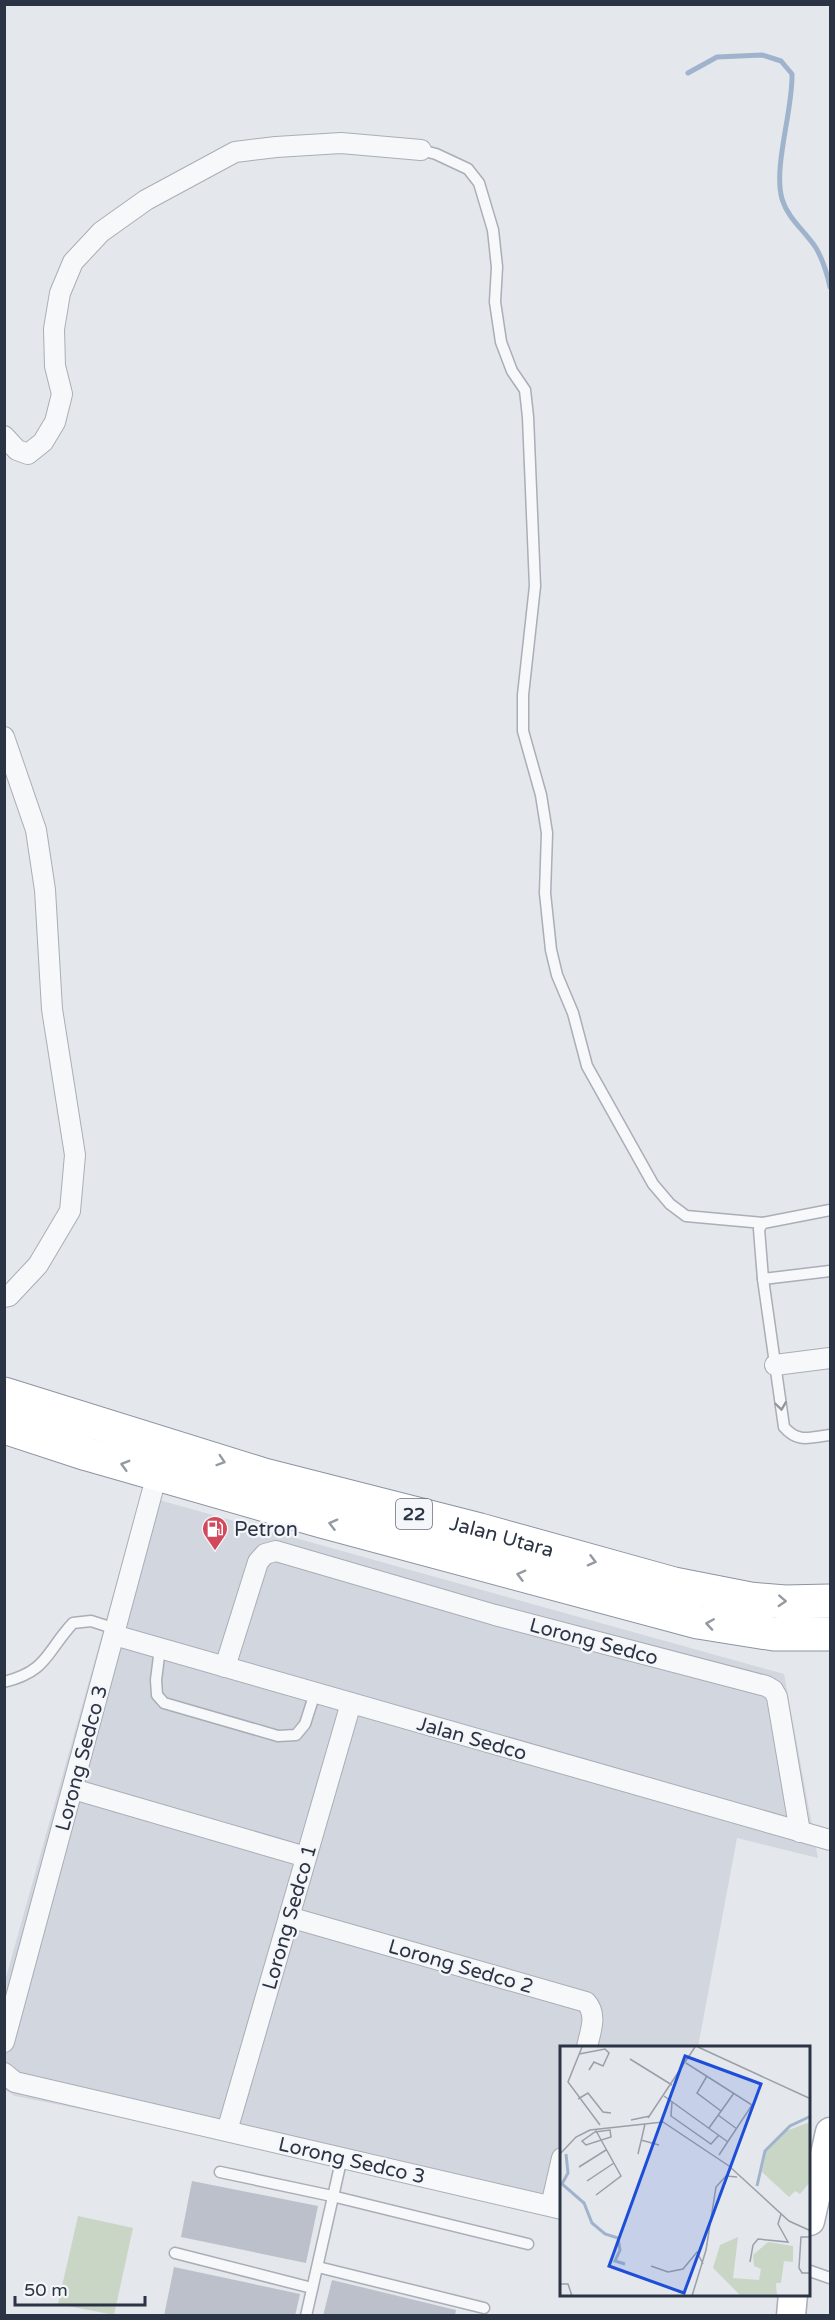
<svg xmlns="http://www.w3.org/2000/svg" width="835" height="2320" font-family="'Varela Round',sans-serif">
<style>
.built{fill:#d2d6de}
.green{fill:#c9d6c5}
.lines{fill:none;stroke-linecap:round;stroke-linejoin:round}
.stream{stroke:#9fb4cc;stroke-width:5}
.building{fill:#bbc0ca}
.lane-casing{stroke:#a9aeb7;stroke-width:13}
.street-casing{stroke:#a9aeb7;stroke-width:22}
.secondary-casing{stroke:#a9aeb7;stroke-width:31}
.highway-casing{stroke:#8b94a3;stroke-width:35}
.lane{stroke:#f7f8fa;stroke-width:10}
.street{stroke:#f7f8fa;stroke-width:20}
.secondary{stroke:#fff;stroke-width:28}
.highway{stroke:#fff;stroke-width:33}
.oneway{stroke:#9196a0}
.oneway2{stroke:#959aa2}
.labels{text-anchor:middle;stroke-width:4.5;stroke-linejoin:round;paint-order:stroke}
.shield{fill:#f4f6f9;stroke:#676e7b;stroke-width:1.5}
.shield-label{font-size:18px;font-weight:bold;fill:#2b3445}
.poi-label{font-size:20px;fill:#2b3445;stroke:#f4f6f9;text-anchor:start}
.street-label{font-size:20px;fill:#2b3445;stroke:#f4f6f9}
.inset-river{fill:none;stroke:#9fb4cc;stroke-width:3}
.inset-road{fill:none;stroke:#9a9fa9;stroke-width:1.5}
.view{fill:#1d4ed8;fill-opacity:0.15;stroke:#1d4ed8;stroke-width:3}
.inset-edge{fill:none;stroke:#2b3445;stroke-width:3}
</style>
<rect width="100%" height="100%" fill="#e4e7ec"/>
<!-- built -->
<path class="built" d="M141 1495 784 1674 818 1858 737 1838 698 2047H562V2218L196 2132 15 2096 5 2090V1981Z"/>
<!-- green -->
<path class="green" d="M78 2216 133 2228 114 2315 58 2304Z"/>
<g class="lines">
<!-- stream -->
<path class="stream" d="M688 73 717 57 762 55 781 61 792 74C793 110 773 167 782 199 788 219 805 231 816 248 823 260 827 273 830 287"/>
</g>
<!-- building -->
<g class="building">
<path d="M192 2181 318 2206 306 2263 181 2237Z"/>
<path d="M174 2267 300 2294 295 2316H164Z"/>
<path d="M332 2280 456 2310 455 2316H323Z"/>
</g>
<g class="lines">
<defs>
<g id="lane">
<path d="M421 150 436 154 468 169 479 183 493 230 497 267 495 302 501 342 512 371 525 390 528 417 535 586 523 695V731L541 795 547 833 545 893 551 950 557 975 573 1013 587 1066 653 1184 670 1204 686 1216 763 1223"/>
<path d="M830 1271 763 1279 784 1427C799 1444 810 1437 830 1435"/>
<path d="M763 1279 759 1229 763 1223 830 1210"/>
<path d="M160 1648 156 1680 157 1695 164 1703 278 1736 296 1735 305 1724 315 1693"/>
<path d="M4 1682C48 1671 46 1652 73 1623L91 1621 116 1629"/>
<path d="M220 2172 332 2196 528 2244"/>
<path d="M175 2253 312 2288"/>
<path d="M318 2267 484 2308"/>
<path d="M810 2271 830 2278"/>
<path d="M306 2316 342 2157"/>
</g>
<g id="street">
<path d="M4 436 17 450 28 454 43 442 55 422 62 394 55 366 54 329 60 293 73 262 101 232 146 200 235 152 276 147 341 143 421 150"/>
<path d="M4 737 36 830 45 890 52 1009 75 1155 70 1211 38 1265 9 1296 4 1297"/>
<path d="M775 1365 830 1358"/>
<path d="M114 1635 830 1840"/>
<path d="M225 1667 258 1562 265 1554 276 1551 495 1615 766 1686 773 1690 777 1697 800 1832"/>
<path d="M73 1789 306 1857"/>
<path d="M289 1917 586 2002C598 2015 590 2032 587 2047"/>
<path d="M4 2042 157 1474"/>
<path d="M4 2073 15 2082 562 2209"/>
<path d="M227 2131 351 1703"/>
<path d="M551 2206 562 2158"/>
</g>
<g id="secondary">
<path d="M810 2221 830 2132"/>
<path d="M791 2316 793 2294"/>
</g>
<g id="highway">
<path id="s1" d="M4 1394 264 1475 480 1530 674 1584 750 1599 785 1602 830 1601"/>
<path d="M4 1427 87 1454 321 1521 698 1622 774 1634H830"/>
</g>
</defs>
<!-- lane casing -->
<use href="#lane" class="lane-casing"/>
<!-- street casing -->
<use href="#street" class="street-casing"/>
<!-- secondary casing -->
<use href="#secondary" class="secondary-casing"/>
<!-- highway casing -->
<use href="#highway" class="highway-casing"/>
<!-- lane -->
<use href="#lane" class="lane"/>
<!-- street -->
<use href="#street" class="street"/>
<!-- secondary -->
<use href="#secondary" class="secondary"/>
<!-- highway -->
<use href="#highway" class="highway"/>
</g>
<!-- one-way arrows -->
<defs><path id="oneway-chevron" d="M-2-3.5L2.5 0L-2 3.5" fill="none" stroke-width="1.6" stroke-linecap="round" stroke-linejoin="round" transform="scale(1.5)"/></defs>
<use class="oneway" href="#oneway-chevron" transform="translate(781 1406) rotate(82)"/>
<g class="oneway2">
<use href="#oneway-chevron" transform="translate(221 1461) rotate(18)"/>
<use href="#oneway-chevron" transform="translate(125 1465) rotate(-164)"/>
<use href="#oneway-chevron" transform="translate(333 1524) rotate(-165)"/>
<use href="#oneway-chevron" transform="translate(592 1561) rotate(15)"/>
<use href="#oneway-chevron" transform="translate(521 1575) rotate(-165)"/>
<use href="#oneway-chevron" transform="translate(782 1601) rotate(3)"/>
<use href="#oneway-chevron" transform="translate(710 1624) rotate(-171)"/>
</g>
<!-- icons -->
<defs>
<symbol id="fuel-pin" viewBox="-11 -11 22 30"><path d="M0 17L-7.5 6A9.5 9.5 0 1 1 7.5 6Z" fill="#d1495b" stroke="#f4f6f9"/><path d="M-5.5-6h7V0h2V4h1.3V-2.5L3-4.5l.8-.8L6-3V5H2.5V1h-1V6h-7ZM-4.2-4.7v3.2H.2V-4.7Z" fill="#fff"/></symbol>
</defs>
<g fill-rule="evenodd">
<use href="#fuel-pin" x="200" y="1514" width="30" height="40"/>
</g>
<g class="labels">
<!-- shield labels -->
<rect class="shield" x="396" y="1499" width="36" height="30" rx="4.5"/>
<g class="shield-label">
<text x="414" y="1520">22</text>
</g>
<!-- poi labels -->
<g class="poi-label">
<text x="234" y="1536">Petron</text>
</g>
<!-- street labels -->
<g class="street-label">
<text dy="7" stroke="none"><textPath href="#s1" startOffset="518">Jalan Utara</textPath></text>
<text transform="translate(594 1641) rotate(15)" y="7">Lorong Sedco</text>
<text transform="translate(472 1738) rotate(16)" y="7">Jalan Sedco</text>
<text transform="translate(81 1758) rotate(-75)" y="7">Lorong Sedco 3</text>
<text transform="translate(289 1917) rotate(-74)" y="7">Lorong Sedco 1</text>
<text transform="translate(461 1966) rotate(16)" y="7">Lorong Sedco 2</text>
<text transform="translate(352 2160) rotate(13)" y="7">Lorong Sedco 3</text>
</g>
</g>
<!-- overview -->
<g transform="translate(560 2046)">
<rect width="250" height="250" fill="#e4e7ec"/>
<path d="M250 76V136L240 148 235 145 229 151 202 126 206 106 226 85ZM178 191 173 232 199 234 201 223 194 220 193 209 208 196 233 200V216L224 215 221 237H216L217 250H181L153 222 160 199Z" fill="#c9d6c5"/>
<path class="inset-river" d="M6 108 8 127 2 138 24 157 32 177 45 188 58 192 60 204 55 215 65 218M197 140 205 105 230 80 251 70"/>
<path class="inset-road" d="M22 1 8 36 40 79M138 1 251 53M19 8 45 3 49 7 43 20 34 16 29 24M70 13 112 39M126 17 192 59 159 109M147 30 137 47 161 65M104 50 168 96M18 53 28 47 43 66 51 67M112 56 111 70 151 98 159 89M158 69 177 83M88 72 135 1M71 74 90 70M149 82 174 47M35 83 61 130 36 149M50 84 51 91 26 99 22 95 35 86ZM81 94 99 99M0 108 16 91 30 84 103 76 169 120 229 175 251 185M78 108 85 78M19 121 46 104M27 135 54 117M251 191H241L239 222 242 227H251M190 216 193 199 198 193 228 196 218 178 221 168M91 220 108 226 123 223 137 206 143 218M0 238H8L12 250M132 250 146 204 156 141 166 130 177 131"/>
<path class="view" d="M125 10 201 38 124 247 49 220Z"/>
<rect width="250" height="250" class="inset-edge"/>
</g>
<!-- border -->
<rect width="835" height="2320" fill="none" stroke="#2b3445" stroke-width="12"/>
<!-- scale -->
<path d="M15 2296v9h130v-9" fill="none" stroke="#2b3445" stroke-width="3"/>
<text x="24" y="2296" font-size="18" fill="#2b3445" stroke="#f4f6f9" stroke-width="4.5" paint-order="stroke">50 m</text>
</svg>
